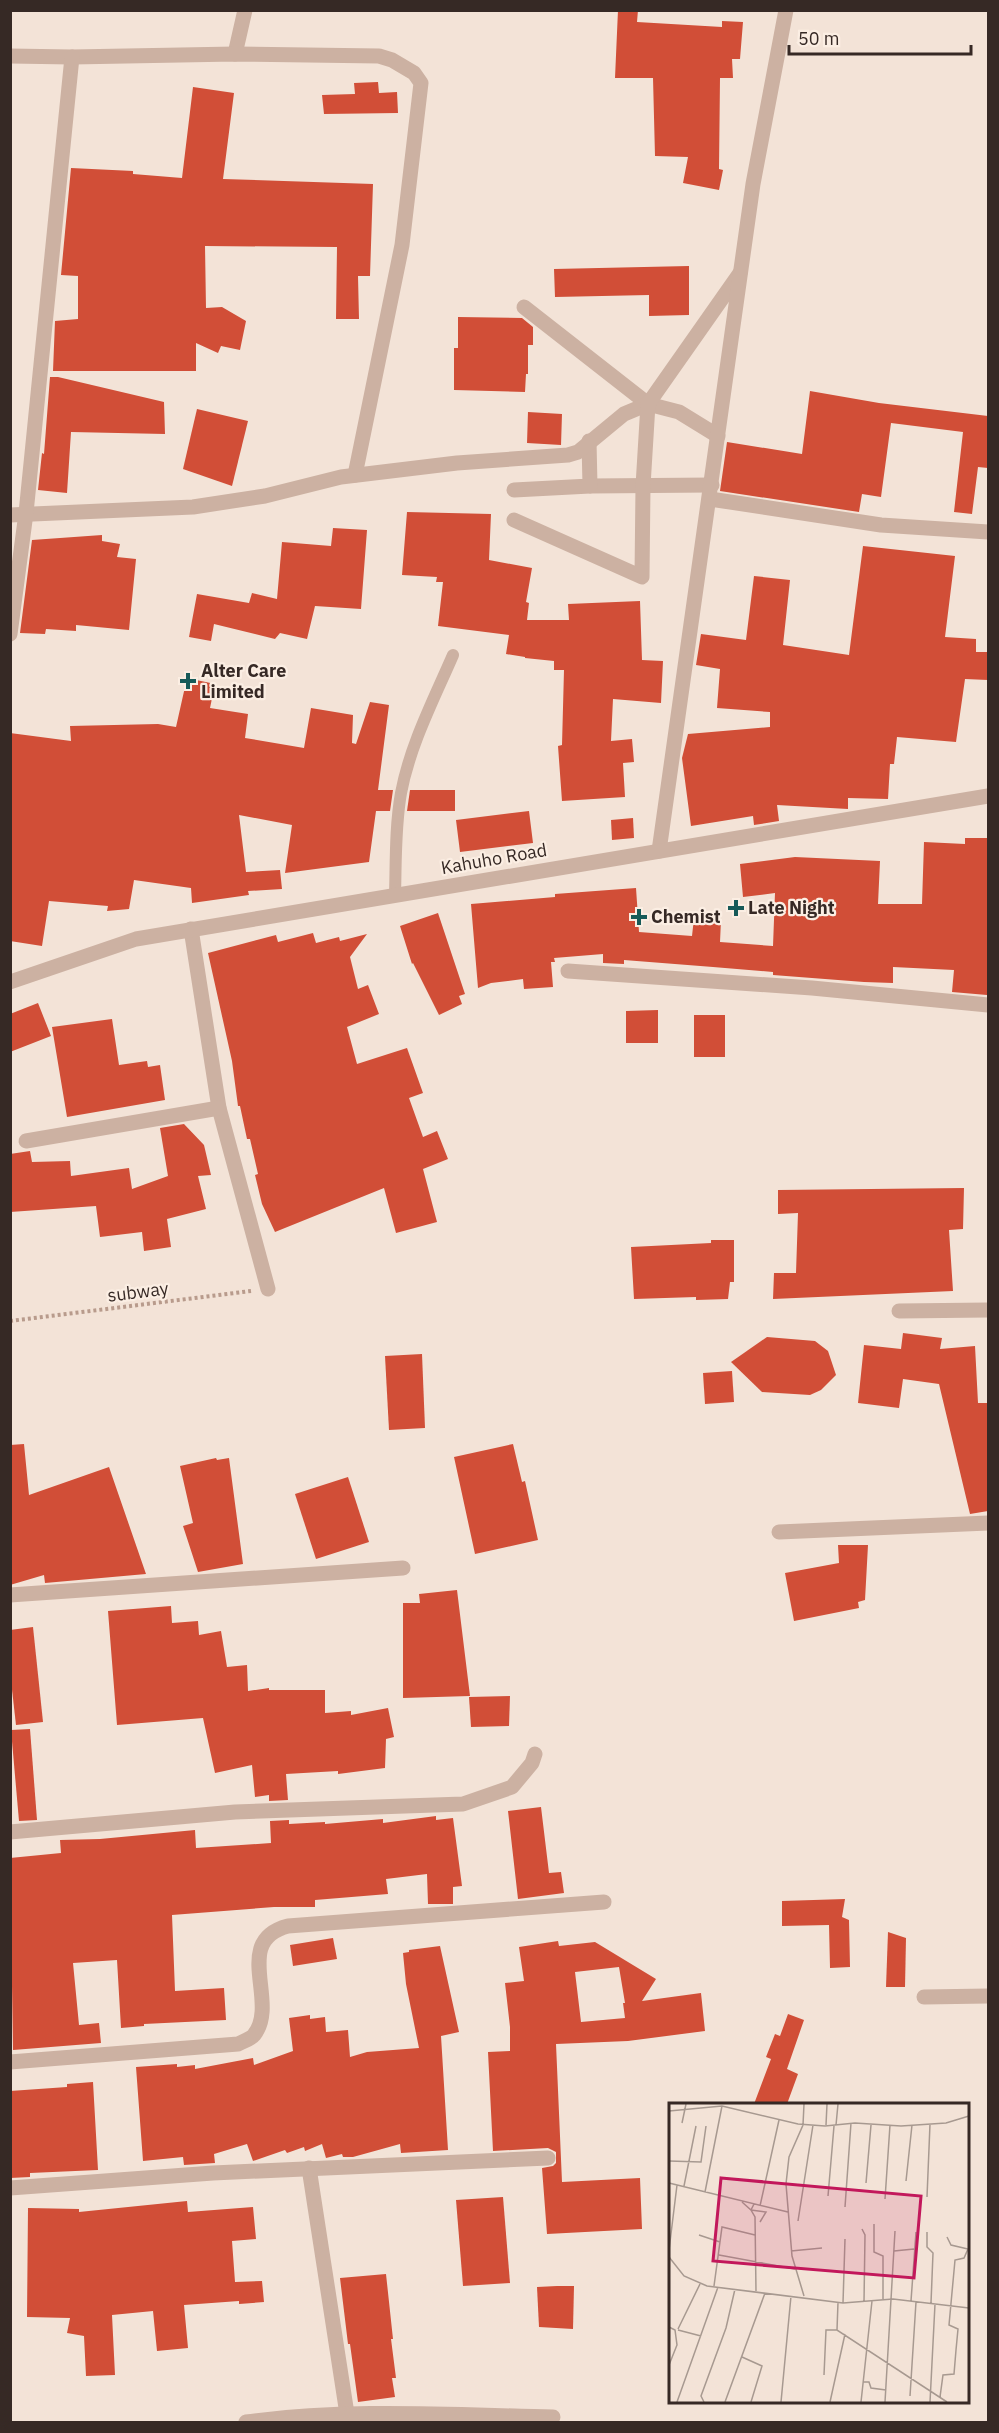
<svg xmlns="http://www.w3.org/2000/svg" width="999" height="2433" font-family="'IBM Plex Sans',sans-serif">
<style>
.building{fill:#d14e37;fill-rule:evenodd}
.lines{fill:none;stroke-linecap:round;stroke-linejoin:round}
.path{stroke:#b89b8c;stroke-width:4;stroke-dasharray:3 3;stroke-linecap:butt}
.lane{stroke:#ccb1a2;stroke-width:12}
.street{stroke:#ccb1a2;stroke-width:15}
.poi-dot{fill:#175a58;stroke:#fbeee3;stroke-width:2}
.labels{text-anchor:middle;stroke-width:4.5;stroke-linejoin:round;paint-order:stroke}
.poi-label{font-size:18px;font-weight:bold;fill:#362925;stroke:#fbeee3;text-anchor:start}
.street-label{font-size:18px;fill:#362925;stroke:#fbeee3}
.inset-road{fill:none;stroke:#a79990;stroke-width:1.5}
.view{fill:#c2185b;fill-opacity:0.15;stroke:#c2185b;stroke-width:3}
.inset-edge{fill:none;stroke:#362925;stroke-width:3}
</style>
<rect width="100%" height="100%" fill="#f3e3d7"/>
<!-- building -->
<g class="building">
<path d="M618 10H638L637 22 722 27V21L743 22 740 59H732L733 78H720L719 169 723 170 719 190 683 183 688 157 655 156 653 78H615Z"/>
<path d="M378 82 379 93 397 92 398 113 324 114 322 95 355 94 354 83Z"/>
<path d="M193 87 234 93 223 179 373 184 370 276H358L359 319H336L337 247 205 246 206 308 222 307 246 321 240 350 221 346 218 353 196 343V371H53L55 321 78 319V276L61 275 71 168 133 171V174L182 178Z"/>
<path d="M689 266V315L649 316V295L555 297 554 269Z"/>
<path d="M458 317 522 318 533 327V345H528V374H526L525 392 454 390V348H458Z"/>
<path d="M50 377H58L164 402 165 434 71 432 67 493 38 490 42 453 44 454Z"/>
<path d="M810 391 879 403 988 416V468L978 467 972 514 954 512 963 432 891 423 881 497 862 494 859 512 720 491 727 442 802 454Z"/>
<path d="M197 409 248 421 232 486 183 469Z"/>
<path d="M528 412 562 414 561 445 527 443Z"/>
<path d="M407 512 491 514 489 560 532 568 526 602 529 603 527 620H569L568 604 640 601 642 660 663 661 661 703 613 699 611 741 632 739 634 762 623 763 625 797 562 801 558 746 562 745 564 670H554V661L525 658V657L506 654 509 635 438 626 443 582H436L437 577 402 575Z"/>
<path d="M333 528 367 530 361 609 315 606 307 639 280 633 275 639 214 624 211 641 189 637 197 594 249 603 252 593 277 599 282 542 331 546Z"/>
<path d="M102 535V541L120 544 117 557 136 559 129 630 76 625V631L46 629 45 634 20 633 32 540Z"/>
<path d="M863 546 955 556 945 637 976 639V652H988V680L965 679 956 742 897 737 894 764H890L888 799 848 798V809L777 805 779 821 754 825 753 816 691 826 682 758 688 734 770 727V712L717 708 720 669 696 665 701 634 746 640 754 576 790 580 783 645 849 655Z"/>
<path d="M187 678 215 684 210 708 248 714 245 738 304 748 311 708 353 715 352 743 356 744 370 702 389 705 378 790H393L390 811H376L369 862 285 873 292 825 239 815 246 872 280 870 282 889 248 891 249 895 192 903 191 888 134 880 129 909 107 911 108 906 49 901 42 946 10 941V733L71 741 70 726 158 724 176 727Z"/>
<path d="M410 790H455V811H407Z"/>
<path d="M529 811 533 843 460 852 456 820Z"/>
<path d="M633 818 634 838 612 840 611 820Z"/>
<path d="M965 838H988L987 995 952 992 954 970 893 967V983L864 982 773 975V972L713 967 624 960V964L603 963V954L554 958 555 962H551L553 987 524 989 523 979 491 983 478 988 471 904 555 897V894L636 888 639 932 692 936 694 918 721 920 720 942 773 946 775 893 743 897 740 864 795 857 880 861 878 904H922L924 842 965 844Z"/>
<path d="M438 913 465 994 459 996 462 1004 439 1015 413 963 412 964 400 926Z"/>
<path d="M313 933 316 943 339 937 340 941 367 934 350 957 358 989 368 985 379 1014 347 1027 357 1064 407 1048 423 1093 409 1098 423 1137 437 1131 448 1159 423 1169 437 1222 396 1233 384 1188 275 1232 262 1204 255 1175 258 1174 250 1139H247L240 1106H238L232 1061 208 953 276 935 278 942Z"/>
<path d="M38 1003 51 1036 10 1052V1014Z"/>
<path d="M658 1010V1043H626V1011Z"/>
<rect x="694" y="1015" width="31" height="42"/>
<path d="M112 1019 119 1065 147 1061 148 1067 160 1065 165 1100 67 1117 52 1027Z"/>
<path d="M184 1124 204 1145 211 1175 198 1176 206 1209 167 1219 171 1247 144 1251 142 1232 100 1237 96 1206 10 1212V1154L30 1151 32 1162 70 1161 71 1176 129 1168 132 1189 168 1176 160 1128Z"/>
<path d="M964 1188 963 1229 949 1230 953 1291 773 1299 774 1273H796L798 1213 778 1214V1190Z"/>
<path d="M711 1240H734V1282H730L728 1299 696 1300V1297L634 1299 631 1247 711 1243Z"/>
<path d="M903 1333 942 1338 940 1349 975 1346 978 1403H988V1511L970 1514 939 1384 903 1379 899 1408 858 1403 864 1345 901 1349Z"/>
<path d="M767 1337 815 1341 828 1351 836 1375 821 1390 810 1395 762 1392 731 1362Z"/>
<path d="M422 1354 425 1428 389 1430 385 1356Z"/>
<path d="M732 1371 734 1402 705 1404 703 1373Z"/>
<path d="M24 1444 29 1495 109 1467 146 1574 45 1583 44 1575 10 1585V1445Z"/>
<path d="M513 1444 522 1482 525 1481 538 1540 475 1554 454 1457Z"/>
<path d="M216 1458 217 1460 229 1458 243 1564 198 1572 183 1526 193 1523 180 1466Z"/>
<path d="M348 1477 369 1542 316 1559 295 1494Z"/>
<path d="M838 1545H868L865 1600 858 1602 859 1608 794 1621 785 1573 839 1563Z"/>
<path d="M457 1590 470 1696 403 1698V1603H420L419 1594Z"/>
<path d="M171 1606 172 1623 198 1621 199 1635 221 1631 227 1667 247 1665 248 1691 269 1688V1690H325V1713L351 1711V1715L388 1708 394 1737 386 1739 385 1768 338 1774V1771L286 1774 288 1800 269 1801V1795L255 1797 252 1765 215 1773 203 1718 117 1725 108 1611Z"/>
<path d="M33 1627 43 1722 16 1725 10 1672V1630Z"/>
<path d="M510 1696 509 1726 471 1727 469 1697Z"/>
<path d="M30 1729 37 1820 19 1821 11 1730Z"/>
<path d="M541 1807 549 1873 561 1872 564 1893 518 1899 508 1811Z"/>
<path d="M436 1816V1820L453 1818 462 1886 453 1887V1904H428L427 1874 386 1879 388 1894 315 1900V1907H274L172 1915 175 1991 224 1988 226 2020 144 2024V2026L121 2028 117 1960 73 1963 79 2025 99 2023 101 2043 13 2050 10 1858 61 1853 60 1840 100 1839 195 1830 196 1848 271 1843 270 1821 289 1820V1824L325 1822V1824L383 1819V1823Z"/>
<path d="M845 1899 842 1917 849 1920 850 1967 830 1968 829 1925 782 1926V1901Z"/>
<path d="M888 1932 906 1938 905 1987H886Z"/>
<path d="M333 1938 337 1959 293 1966 290 1945Z"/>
<path d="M558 1941 559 1946 595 1942 656 1979 642 2001 701 1993 705 2031 628 2041 556 2044 562 2182 640 2178 642 2229 547 2234 542 2168 553 2166 556 2163V2152L548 2148 493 2151 488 2052 510 2051V2027L505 1983 524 1981 519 1947ZM619 1967 625 2003H623L625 2018 581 2022 575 1972Z"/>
<path d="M440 1946 459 2032 441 2036 448 2150 401 2153 400 2144 353 2157H343L342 2154 326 2158 322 2144 305 2151 304 2147 287 2153 285 2150 253 2161 247 2144 214 2154 215 2163 184 2165 183 2157 143 2161 136 2067 177 2064V2067L195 2065V2069L253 2058 254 2065 293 2051 289 2018 310 2015V2019L325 2017 326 2032 348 2030 350 2057 367 2052 419 2048 406 1984 403 1953 409 1952V1950Z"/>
<path d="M788 2014 804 2020 787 2069 798 2074 787 2104H754L771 2059 766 2057 775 2034 780 2036Z"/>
<path d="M93 2082 98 2170 30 2173V2177L10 2178V2091L67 2087V2084Z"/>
<path d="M503 2197 510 2283 463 2286 456 2200Z"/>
<path d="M187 2201 188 2212 253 2207 256 2239 232 2241 235 2282 262 2281 264 2302 239 2304V2301L184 2305 188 2348 157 2351 153 2311 112 2315 115 2375 86 2376 84 2336 67 2333 70 2318 27 2317 28 2208 79 2209V2212Z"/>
<path d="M386 2274 393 2339H391L396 2378H392L395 2397 358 2402 350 2344H348L340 2278Z"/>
<path d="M557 2286H574L573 2329 539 2327 537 2287Z"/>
</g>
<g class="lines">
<!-- path -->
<path class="path" d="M10 1321 251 1291"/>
<!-- lane -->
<path class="lane" d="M395 895C396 862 395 827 401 793 410 745 434 699 453 655"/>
<!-- street -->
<g class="street">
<path d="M235 54 245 10"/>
<path d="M10 56 72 57 235 54 379 56 392 60 414 73 421 83 402 245 355 475"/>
<path d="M524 307 648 404"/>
<path d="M590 486 712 485"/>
<path d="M514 490 590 486 589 441"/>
<path d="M710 499 881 525 988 532"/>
<path d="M10 515 193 507 265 496 341 477 457 463 568 455 578 452 624 414 648 404 679 412 718 436"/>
<path d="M514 520 642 577 643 486 648 404 740 273"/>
<path d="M10 634 26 513 72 57"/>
<path d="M659 851 753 184 786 10"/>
<path d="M191 929 219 1108 268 1289"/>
<path d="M568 971 812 988 988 1005"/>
<path d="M10 982 136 939 988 796"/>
<path d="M26 1141 219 1108"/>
<path d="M899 1311 988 1310"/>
<path d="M779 1532 988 1523"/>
<path d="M10 1595 403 1568"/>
<path d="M10 1832 235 1812 463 1804 512 1787 532 1763 535 1754"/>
<path d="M924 1997 988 1996"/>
<path d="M10 2062 238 2044C243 2041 251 2039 254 2035 280 2002 231 1941 288 1926L604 1902"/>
<path d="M309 2168 347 2414"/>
<path d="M10 2188 213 2173 548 2158"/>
<path d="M246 2422C348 2408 451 2415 553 2417"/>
</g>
</g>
<!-- markers -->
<g class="poi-dot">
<path d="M185 672h6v6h6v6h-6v6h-6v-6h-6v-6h6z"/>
<path d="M733 899h6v6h6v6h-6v6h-6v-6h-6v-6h6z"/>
<path d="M636 908h6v6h6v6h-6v6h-6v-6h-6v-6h6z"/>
</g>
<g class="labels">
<!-- poi labels -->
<g class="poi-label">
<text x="201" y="677">Alter Care<tspan x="201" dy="21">Limited</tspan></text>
<text x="748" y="914">Late Night</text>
<text x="651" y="923">Chemist</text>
</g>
<!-- street labels -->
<g class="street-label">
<text transform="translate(494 859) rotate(-10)" y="6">Kahuho Road</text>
<text transform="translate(138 1292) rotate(-7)" y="6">subway</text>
</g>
</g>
<!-- overview -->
<g transform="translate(669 2103)">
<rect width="300" height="300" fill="#f3e3d7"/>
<path class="inset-road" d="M135 1 134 22 120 54 117 81 123 153 135 193M0 8 53 3 129 21 156 23 186 20 232 23 277 20 300 13M13 20 17 1M157 22 158 1M167 22 169 1M0 58 32 59 37 23M237 78 243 22M0 80 119 109M197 80 202 22M15 83 27 23M36 89 53 3M159 93 165 23M258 94 261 21M216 96 221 22M73 99 82 107 97 109 91 119M85 101 82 107 86 114 87 188M91 103 110 17M176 104 182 20M129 118 144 22M205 121V149L214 153V196M193 126 196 132 195 199M258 129V144L264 150 262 200M30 132 51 139M0 147 8 82M122 148 153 145M225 148 245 146M50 152 126 166M0 154 15 173 38 183 174 200 224 196 300 205M45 183 53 124 86 132M242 198 247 129M174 200 176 136M0 224 6 227 8 242 0 262M9 226 31 181M9 227 32 233M168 227 169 199M73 254 93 263 82 299M155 272 157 227H168L278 299M194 279H200L202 285 217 287M241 293 247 199M271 294 274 272 285 271 287 247 289 226 280 222 286 157 295 155 299 146 282 142 278 134M8 299 49 184M35 299 32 293 57 225 66 186M56 299 96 190M112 299 122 193M161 299 176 231M192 299 203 198M216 299 226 128M261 299 266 201"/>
<path class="view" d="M52 75 252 93 245 175 44 158Z"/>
<rect width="300" height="300" class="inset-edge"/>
</g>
<!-- border -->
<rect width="999" height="2433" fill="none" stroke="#362925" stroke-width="24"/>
<!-- scale -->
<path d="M789 45v9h182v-9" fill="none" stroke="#362925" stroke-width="3"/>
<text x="798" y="45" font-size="18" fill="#362925" stroke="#fbeee3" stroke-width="4.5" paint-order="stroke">50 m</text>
</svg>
